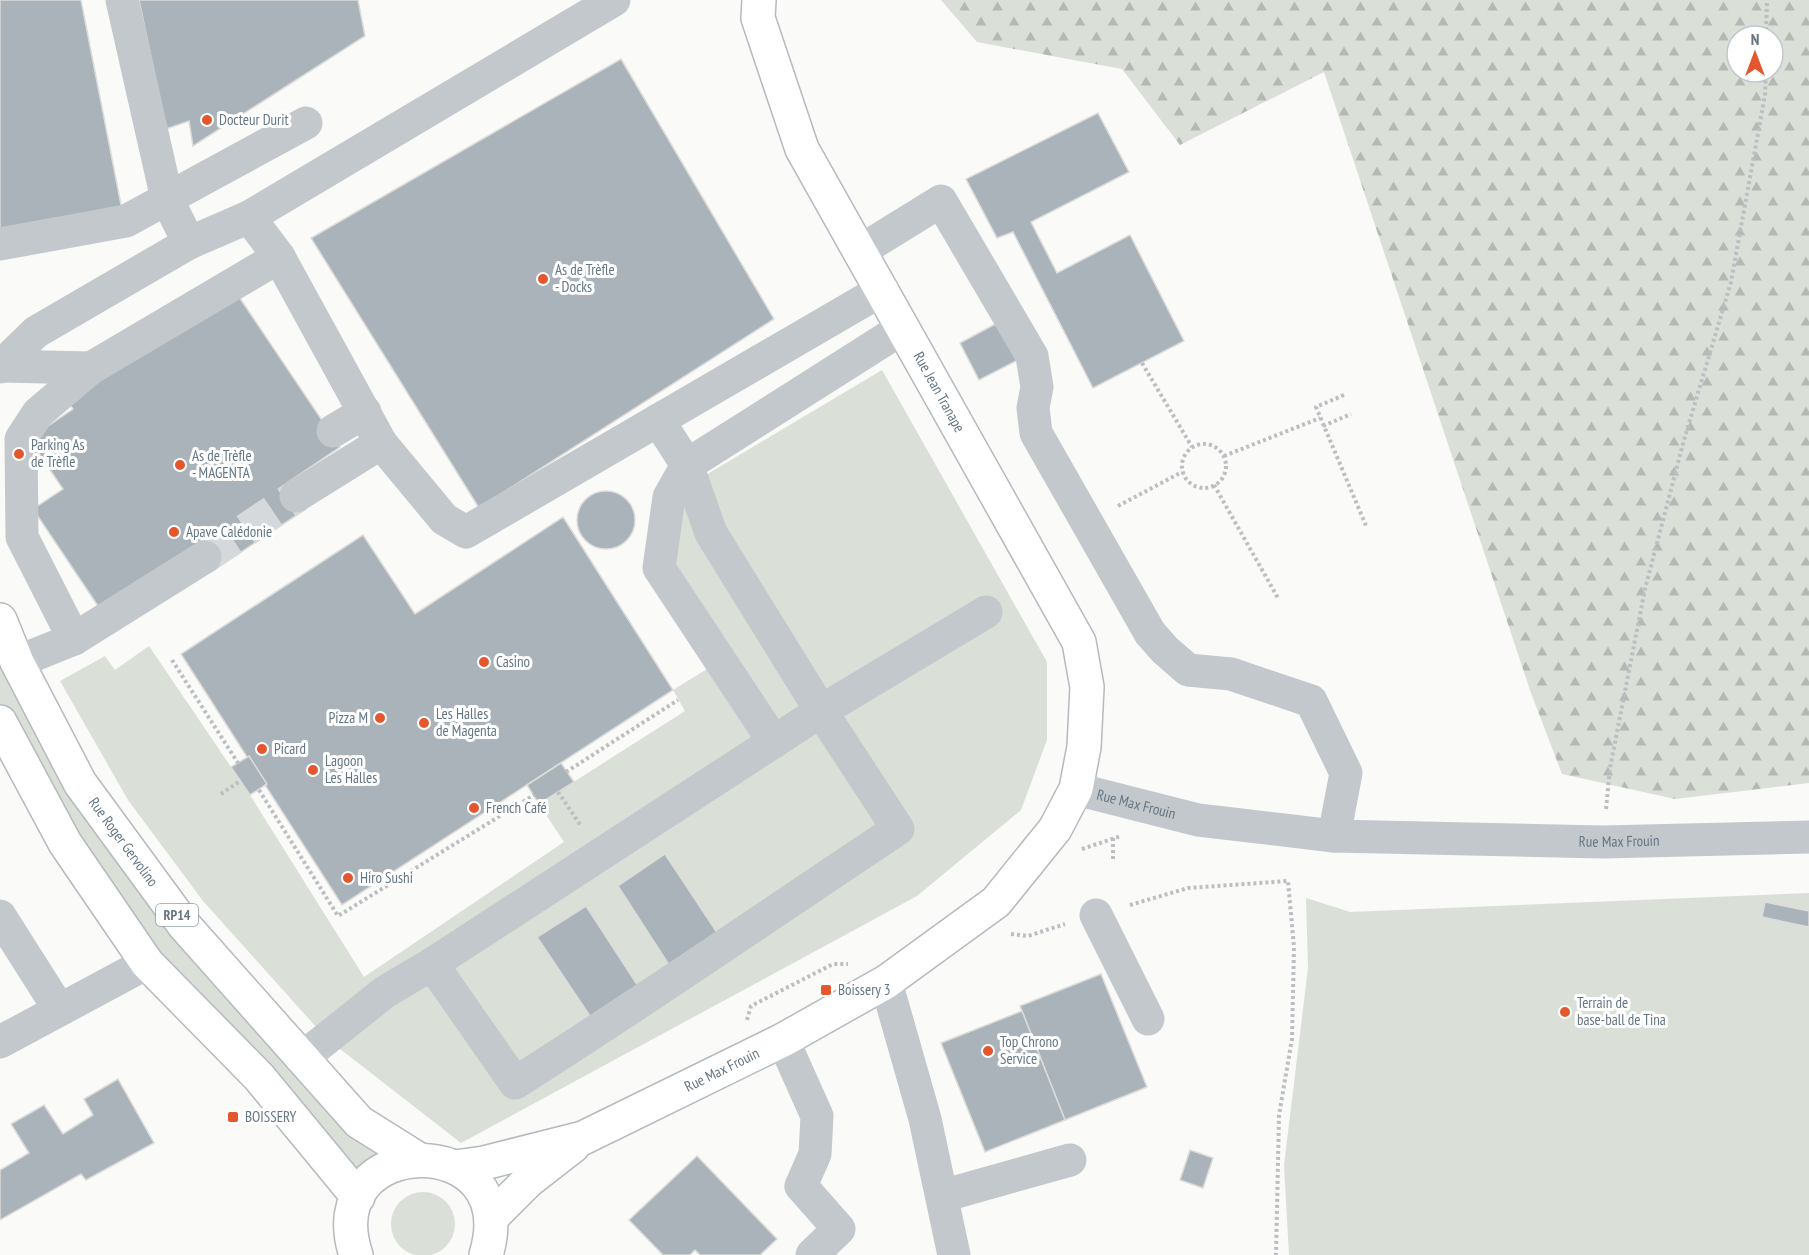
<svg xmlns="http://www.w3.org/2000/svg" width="1809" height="1255" font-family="'PT Sans Narrow',sans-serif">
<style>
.green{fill:#dadfd7}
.forest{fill:url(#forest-firs);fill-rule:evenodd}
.building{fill:#aab3b9;stroke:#dcdcda;stroke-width:1.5}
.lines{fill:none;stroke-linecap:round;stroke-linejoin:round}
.minor-tunnel{stroke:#d5d9db;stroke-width:33;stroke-dasharray:33 16;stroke-linecap:butt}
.major-casing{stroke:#b5babe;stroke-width:36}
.path{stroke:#bbbfc2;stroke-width:4;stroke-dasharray:3 3;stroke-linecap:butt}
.minor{stroke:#c3c8cc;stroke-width:33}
.major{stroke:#fff;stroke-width:33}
.poi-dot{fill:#e4572e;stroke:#fff;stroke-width:2}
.labels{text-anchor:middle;stroke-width:6;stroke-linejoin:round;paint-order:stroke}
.shield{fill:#fff;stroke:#939fa8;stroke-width:1.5}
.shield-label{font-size:14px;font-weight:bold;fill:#657683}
.poi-label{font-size:15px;fill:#657683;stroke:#fff;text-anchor:start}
.street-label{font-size:15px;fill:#657683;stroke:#fff}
</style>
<defs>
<pattern id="forest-firs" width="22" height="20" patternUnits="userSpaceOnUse" patternTransform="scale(1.5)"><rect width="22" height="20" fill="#dadfd7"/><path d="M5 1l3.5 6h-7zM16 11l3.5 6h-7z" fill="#b4b9b4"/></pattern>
</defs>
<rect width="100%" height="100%" fill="#fafaf8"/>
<!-- green -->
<g class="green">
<path d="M882 370 1047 662V740L1021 810 917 896 461 1143 326 1038 203 901 128 800 60 681 105 656 115 670 149 646 250 795 364 977 564 842 539 804 685 711 673 690 720 661 659 568 669 497Z"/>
<path d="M0 620 80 783 382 1152 354 1174 147 963 0 722Z"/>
<path d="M1809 893V1255H1289L1284 1165 1308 968 1306 898 1350 912Z"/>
<circle cx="423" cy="1224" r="32"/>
</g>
<!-- forest -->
<path class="forest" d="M941 0H1809V783L1675 799 1562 774 1531 693 1324 72 1180 145 1122 69 977 42ZM1737 36H1773V72H1737Z"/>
<!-- building -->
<g class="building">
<path d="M0 0H81L122 210 0 232Z"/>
<path d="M139 0H358L365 36 193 146 189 121 166 129Z"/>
<path d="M621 59 774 319 479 508 311 238Z"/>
<path d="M1098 113 1129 172 1031 222 1057 273 1130 235 1184 341 1093 388 1013 232 997 238 966 179Z"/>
<path d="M235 291 340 447 287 483 306 509 214 570 102 612 33 509 63 489 29 439 73 409 68 402Z"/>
<path d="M999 322 1018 360 979 380 960 343Z"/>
<circle cx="606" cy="520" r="29"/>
<path d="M563 517 673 690 342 905 181 654 363 535 415 614Z"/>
<path d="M249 756 267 784 250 795 231 767Z"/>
<path d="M561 763 574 782 539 804 527 785Z"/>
<path d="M665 854 720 937 671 968 618 886Z"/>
<path d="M1765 902 1809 911V927L1762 917Z"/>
<path d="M586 906 640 989 592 1019 537 937Z"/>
<path d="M1101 974 1147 1087 1065 1120 1020 1006Z"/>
<path d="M1022 1011 1065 1120 985 1152 941 1043Z"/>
<path d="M118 1079 154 1143 86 1180 81 1174 0 1220V1170L29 1153 11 1124 44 1105 63 1134 93 1115 84 1099Z"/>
<path d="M1190 1150 1213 1158 1203 1188 1180 1180Z"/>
<path d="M697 1156 777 1239 760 1255H700L695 1250 690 1255H663L629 1220Z"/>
</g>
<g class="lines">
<!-- minor-tunnel -->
<path class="minor-tunnel" d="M205 557 296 496"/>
<defs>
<g id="major">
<path id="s2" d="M0 620 17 662 80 783 184 925 359 1122 418 1159"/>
<path d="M0 722 65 843 147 963 259 1077 358 1197"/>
<path id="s3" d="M455 1167 484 1163 583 1138 783 1040 886 982 996 902 1055 829 1076 789 1084 747 1087 687 1079 642 802 149 758 18 759 0"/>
<path d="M491 1218 528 1181 573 1146"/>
<path d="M356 1255C315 1132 525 1126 486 1255"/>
</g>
</defs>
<!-- major casing -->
<use href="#major" class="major-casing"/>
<!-- path -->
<g class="path">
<path d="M1766 36 1767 0"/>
<path d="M1142 363 1192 447"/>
<path d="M1344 395 1316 407 1367 528"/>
<path d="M1323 426 1351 414"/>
<circle cx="1204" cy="466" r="22"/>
<path d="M1224 456 1320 418"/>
<path d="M1214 485 1278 598"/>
<path d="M1118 506 1182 472"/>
<path d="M172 660 238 763"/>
<path d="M566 772 678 700"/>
<path d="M259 790 338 916 534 795"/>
<path d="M558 792 581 826"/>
<path d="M221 794 240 781"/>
<path d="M1606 809 1610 768 1645 589 1684 440 1731 282 1765 95 1766 72"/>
<path d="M1113 838V859"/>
<path d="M1082 849 1121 836"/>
<path d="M1130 905 1188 888 1288 881 1294 947 1292 1039 1279 1115 1276 1255"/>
<path d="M1011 934 1028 936 1065 924"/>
<path d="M747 1020 751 1006 833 964H848"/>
</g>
<!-- minor -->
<g class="minor">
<path d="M122 0 167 199 189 243"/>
<path d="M249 217 279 257 381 443 444 519 466 532 882 290"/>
<path d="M0 244 126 221 306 123"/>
<path d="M860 251 941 201 1032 356 1037 387 1033 408 1036 433 1150 633 1165 650 1188 670 1231 674 1311 701 1346 773 1334 836"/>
<path d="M1 366 91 368"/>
<path d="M0 367 36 332 189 243 249 217 614 0"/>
<path d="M658 420 687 465 669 497 659 568 774 742"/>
<path d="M333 431 365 412"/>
<path d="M296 496 381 443"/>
<path d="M74 639 22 537 21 439 38 413 91 368 279 257"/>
<path d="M17 662 74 639 205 557"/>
<path id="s1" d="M1076 789 1198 820 1334 836 1603 842 1809 837"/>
<path d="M1096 915 1148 1019"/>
<path d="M0 916 59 1009"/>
<path d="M432 964 821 711 711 533 687 465 892 335"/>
<path d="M886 982 925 1119 954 1255"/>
<path d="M783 1040 817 1116 815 1154 801 1186 839 1229 812 1255"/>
<path d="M0 1042 147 963"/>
<path d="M302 1058 385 992 432 964 515 1083C645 1001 770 914 898 829L821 711 986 612"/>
<path d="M942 1196 1070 1160"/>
</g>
<!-- major -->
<use href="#major" class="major"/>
</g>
<!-- markers -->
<g class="poi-dot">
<circle cx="207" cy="120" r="6"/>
<circle cx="543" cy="279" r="6"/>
<circle cx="19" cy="454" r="6"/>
<circle cx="180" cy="465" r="6"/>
<circle cx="174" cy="532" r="6"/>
<circle cx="484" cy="662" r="6"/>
<circle cx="380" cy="718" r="6"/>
<circle cx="424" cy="723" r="6"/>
<circle cx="262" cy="749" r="6"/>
<circle cx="313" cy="770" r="6"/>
<circle cx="474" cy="808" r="6"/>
<circle cx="348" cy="878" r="6"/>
<rect x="820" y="984" width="12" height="12" rx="3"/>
<circle cx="1565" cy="1012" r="6"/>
<circle cx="988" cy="1051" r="6"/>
<rect x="227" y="1111" width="12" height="12" rx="3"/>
</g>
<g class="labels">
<!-- shield labels -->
<rect class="shield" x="156" y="904" width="42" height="22" rx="4.5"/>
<g class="shield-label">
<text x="177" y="920">RP14</text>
</g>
<!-- poi labels -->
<g class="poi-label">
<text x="219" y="125">Docteur Durit</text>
<text x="555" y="275">As de Trèfle<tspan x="555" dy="17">- Docks</tspan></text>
<text x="31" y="450">Parking As<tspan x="31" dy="17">de Trèfle</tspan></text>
<text x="192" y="461">As de Trèfle<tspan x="192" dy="17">- MAGENTA</tspan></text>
<text x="186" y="537">Apave Calédonie</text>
<text x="496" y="667">Casino</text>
<text x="436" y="719">Les Halles<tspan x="436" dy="17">de Magenta</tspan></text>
<text x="368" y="723" text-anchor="end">Pizza M</text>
<text x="274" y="754">Picard</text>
<text x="325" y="766">Lagoon<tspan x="325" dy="17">Les Halles</tspan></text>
<text x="486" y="813">French Café</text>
<text x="360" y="883">Hiro Sushi</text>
<text x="838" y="995">Boissery 3</text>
<text x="1577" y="1008">Terrain de<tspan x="1577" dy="17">base-ball de Tina</tspan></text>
<text x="1000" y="1047">Top Chrono<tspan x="1000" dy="17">Service</tspan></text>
<text x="245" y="1122">BOISSERY</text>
</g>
<!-- street labels -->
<g class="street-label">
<text transform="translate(939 392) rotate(61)" y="5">Rue Jean Tranape</text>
<text dy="5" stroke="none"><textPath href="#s1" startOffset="62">Rue Max Frouin</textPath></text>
<text dy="5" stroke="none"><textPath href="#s1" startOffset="548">Rue Max Frouin</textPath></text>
<text dy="5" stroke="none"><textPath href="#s2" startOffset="255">Rue Roger Gervolino</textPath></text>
<text dy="5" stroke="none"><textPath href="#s3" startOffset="286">Rue Max Frouin</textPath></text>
</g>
</g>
<!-- north arrow -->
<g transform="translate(1755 54)"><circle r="28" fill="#ffffff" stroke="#c1c8cd" stroke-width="1.5"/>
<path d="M0-4.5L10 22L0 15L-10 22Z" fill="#e4572e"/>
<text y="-9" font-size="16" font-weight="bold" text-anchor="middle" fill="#657683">N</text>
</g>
</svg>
